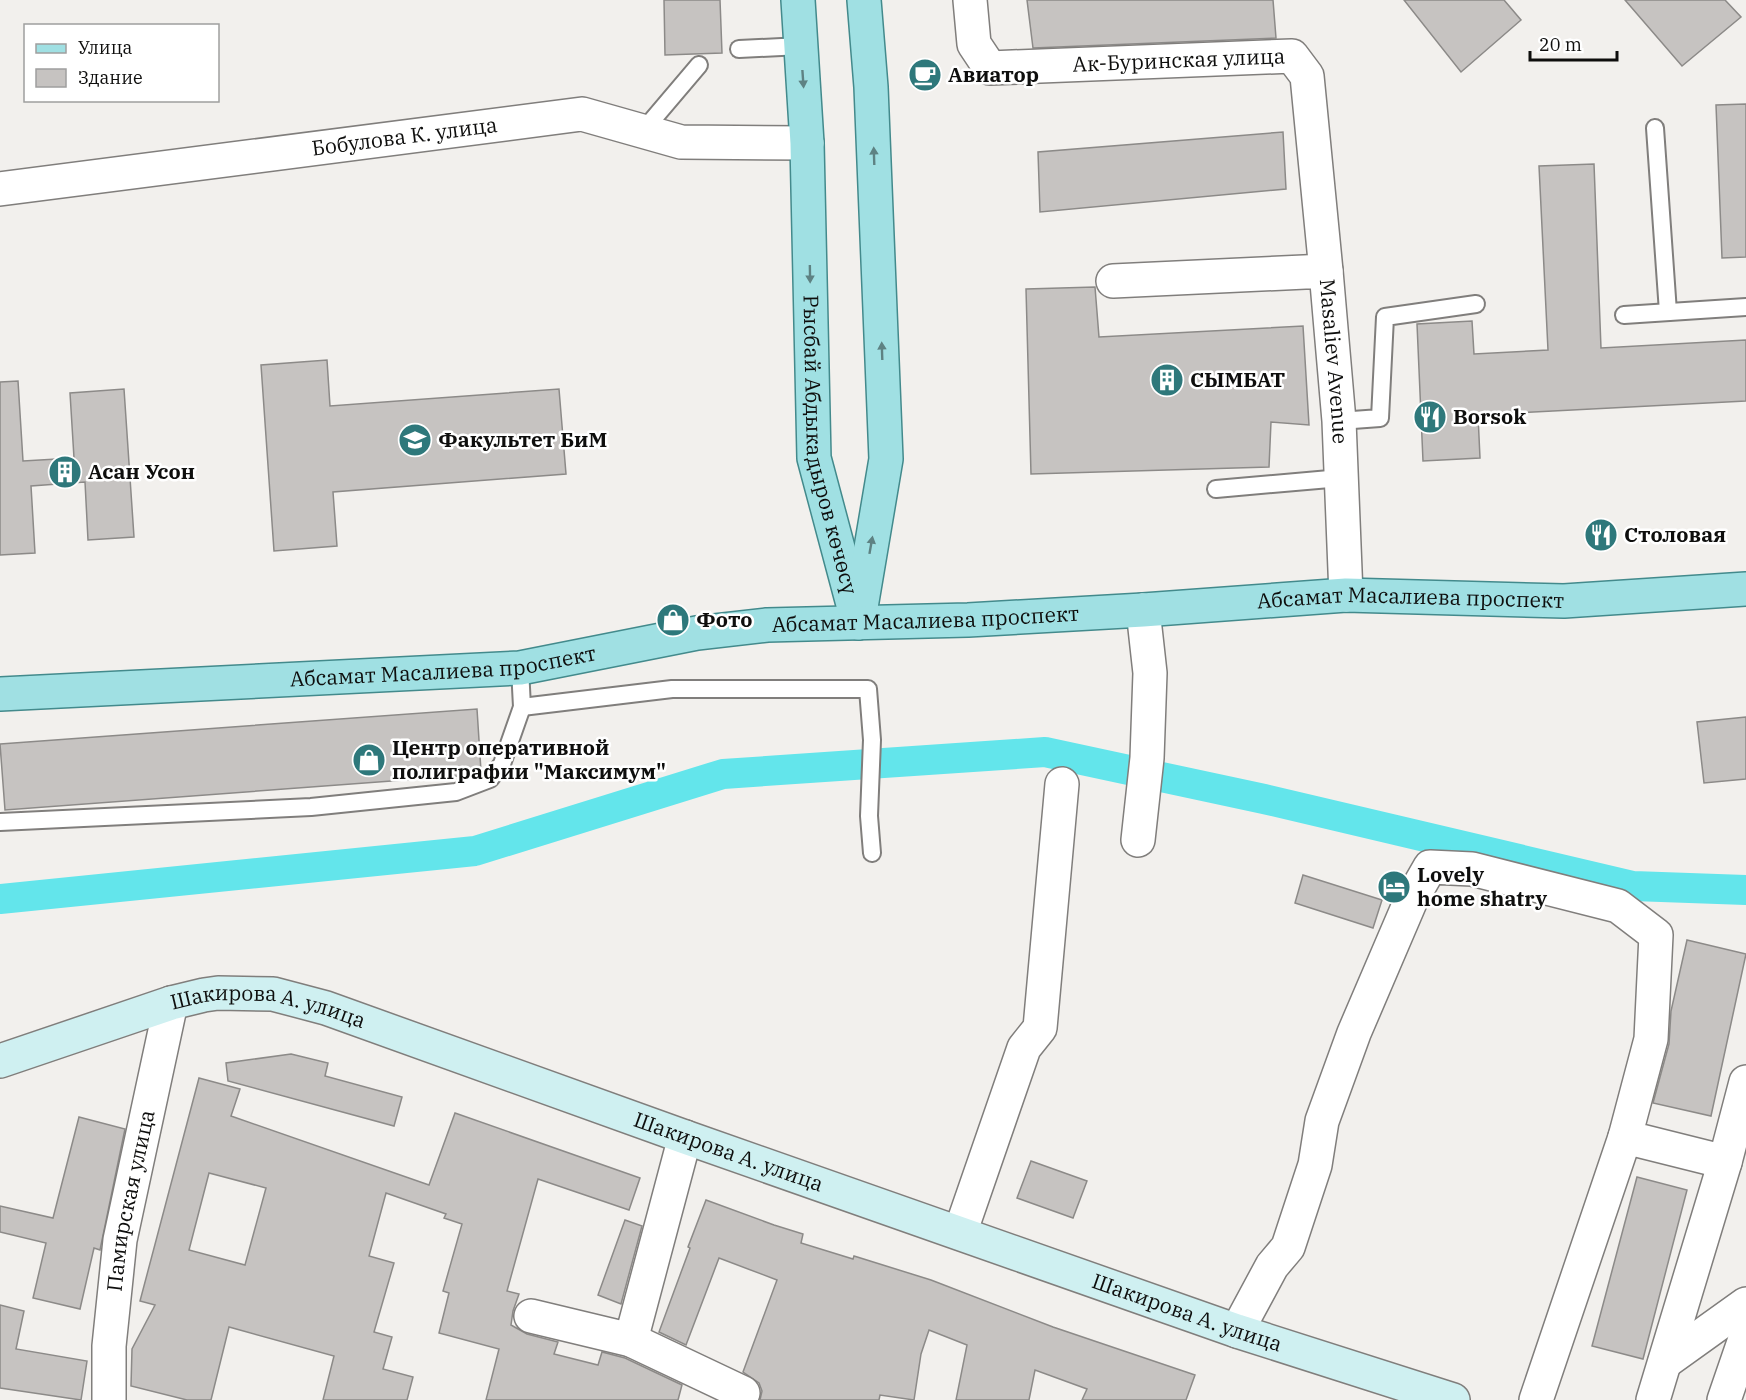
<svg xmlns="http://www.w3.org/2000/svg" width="1746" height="1400" font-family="'IBM Plex Serif',serif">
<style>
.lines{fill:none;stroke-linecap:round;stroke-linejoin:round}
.canal{stroke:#63e5eb;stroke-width:30}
.building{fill:#c6c3c1;stroke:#8c8a88;stroke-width:1.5;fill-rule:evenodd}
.service-casing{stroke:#807e7c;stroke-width:20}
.minor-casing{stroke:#807e7c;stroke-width:36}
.secondary-casing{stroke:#807e7c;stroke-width:36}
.primary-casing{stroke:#438a8c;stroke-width:36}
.service{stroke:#fff;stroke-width:16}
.minor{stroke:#fff;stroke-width:33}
.secondary{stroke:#cff0f1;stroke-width:33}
.primary{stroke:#a0e0e3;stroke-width:33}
.oneway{fill:#5e8283}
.labels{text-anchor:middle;stroke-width:5;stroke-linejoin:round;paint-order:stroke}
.street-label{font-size:21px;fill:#0e0e0d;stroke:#fff}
.poi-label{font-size:21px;font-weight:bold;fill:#0e0e0d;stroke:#fff;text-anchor:start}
</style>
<rect width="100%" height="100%" fill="#f2f0ed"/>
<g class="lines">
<!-- canal -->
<path class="canal" d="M0 899 475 851 723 774 1045 752 1264 799 1633 886 1746 890"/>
</g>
<!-- building -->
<g class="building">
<path d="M664 0H720L722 53 665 55Z"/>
<path d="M1027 0H1273L1276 38 1033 48Z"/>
<path d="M1404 0H1504L1521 20 1461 72Z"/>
<path d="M1625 0H1725L1741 17 1682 66Z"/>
<path d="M1746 104V257L1722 258 1716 105Z"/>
<path d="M1283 132 1286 189 1040 212 1038 152Z"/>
<path d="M1594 164 1601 348 1746 340V401L1478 415 1480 458 1423 461 1417 324 1472 321 1474 354 1548 350 1539 166Z"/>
<path d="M1095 287 1099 337 1303 326 1309 425 1271 422 1269 467 1031 474 1026 289Z"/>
<path d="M327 360 330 406 559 389 566 474 333 492 337 546 274 551 261 365Z"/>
<path d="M18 381 23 461 74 458 70 393 124 389 134 537 88 540 85 482 31 486 35 553 0 555V382Z"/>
<path d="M477 709 481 771 472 775 5 810 0 744Z"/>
<path d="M1746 717V779L1704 783 1697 722Z"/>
<path d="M1303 875 1382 900 1373 928 1295 903Z"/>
<path d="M1687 940 1746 954 1711 1116 1653 1103 1669 1044 1671 1011Z"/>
<path d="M291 1054 328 1063 325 1076 402 1097 394 1126 228 1081 226 1063Z"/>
<path d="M199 1078 240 1089 231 1116 429 1185 455 1113 640 1178 629 1210 538 1179 507 1291 519 1294 513 1311 511 1325 527 1334 558 1342 554 1354 598 1365 602 1352 625 1358 682 1385 678 1400H486L499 1349 439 1333 449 1293 443 1291 462 1224 444 1218 446 1214 386 1193 369 1256 394 1263 374 1332 392 1337 383 1369 413 1377 407 1400H323L334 1356 229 1327 211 1400H187L131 1386 132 1349 155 1305 140 1301ZM209 1173 266 1188 245 1265 189 1250Z"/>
<path d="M79 1117 125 1129 100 1250 94 1248 80 1309 33 1298 46 1243 0 1232V1206L53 1218Z"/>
<path d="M1031 1161 1087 1181 1073 1218 1017 1198Z"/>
<path d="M1637 1177 1687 1190 1643 1359 1592 1346Z"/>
<path d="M706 1200 774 1225 803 1234 801 1243 853 1259 854 1256 931 1280 1053 1327 1195 1375 1186 1400H1082L1087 1389 1035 1370 1029 1400H956L967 1345 929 1330 921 1354 914 1400 880 1395 879 1400H760L762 1391 759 1383 743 1372 777 1280 719 1258 686 1345 659 1332 690 1248 688 1247Z"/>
<path d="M625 1220 642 1226 621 1304 598 1295Z"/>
<path d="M0 1305 24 1311 16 1349 87 1361 81 1400 0 1388Z"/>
</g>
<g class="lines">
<defs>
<g id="service">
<path d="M739 49 801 46"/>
<path d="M1655 128 1668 312"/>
<path d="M643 131 699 65"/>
<path d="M1624 315 1746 307"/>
<path d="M1339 421 1380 418 1385 317 1476 304"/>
<path d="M1216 489 1341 478"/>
<path d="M522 707 672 689H868L872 740 869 816 872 853"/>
<path d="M0 822 311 807 456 792 490 779 502 764 522 707 520 668"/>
</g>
<g id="minor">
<path id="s1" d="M970 0 974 44 990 68 1292 56 1307 76 1326 271"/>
<path id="s2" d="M0 189 582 114 681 142 807 143"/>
<path id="s3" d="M1113 281 1326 271 1339 421 1346 595"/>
<path d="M1138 840 1147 758 1150 673 1143 610"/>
<path d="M960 1233 1024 1048 1040 1028 1062 784"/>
<path d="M531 1316 631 1340 743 1393"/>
<path d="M1237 1331 1272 1266 1288 1247 1315 1165 1322 1121 1354 1033 1411 900 1430 867 1472 869 1618 906 1656 935 1651 1039 1625 1137 1725 1162"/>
<path d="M631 1340 685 1137"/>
<path d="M1665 1362 1746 1304"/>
<path id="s4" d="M109 1400V1346L120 1240 171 1003"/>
<path d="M1536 1400 1625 1137"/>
<path d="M1653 1400 1725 1162 1746 1082"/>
<path d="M1724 1400 1746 1336"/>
</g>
<g id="secondary">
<path id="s5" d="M0 1061 171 1003 204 995 218 993 273 994 326 1008 685 1137 1237 1331 1453 1400"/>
</g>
<g id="primary">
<path id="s6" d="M798 0 807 143 814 458 858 623"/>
<path d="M860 613 886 459 871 87 864 0"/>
<path id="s7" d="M0 694 520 668 697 633 767 625 968 620 1143 610 1346 595 1564 601 1746 589"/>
</g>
</defs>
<!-- service casing -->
<use href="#service" class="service-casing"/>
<!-- minor casing -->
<use href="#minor" class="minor-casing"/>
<!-- secondary casing -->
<use href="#secondary" class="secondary-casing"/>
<!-- primary casing -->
<use href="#primary" class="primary-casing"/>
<!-- service -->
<use href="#service" class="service"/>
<!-- minor -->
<use href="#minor" class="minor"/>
<!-- secondary -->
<use href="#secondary" class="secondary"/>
<!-- primary -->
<use href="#primary" class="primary"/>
</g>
<!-- one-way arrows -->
<defs><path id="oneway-solid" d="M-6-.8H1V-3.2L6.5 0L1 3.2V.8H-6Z" transform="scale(1.5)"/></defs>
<g class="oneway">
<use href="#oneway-solid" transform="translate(803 79) rotate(86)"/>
<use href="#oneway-solid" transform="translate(874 156) rotate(-92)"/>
<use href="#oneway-solid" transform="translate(810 274) rotate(89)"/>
<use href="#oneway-solid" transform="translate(882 351) rotate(-92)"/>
<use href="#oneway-solid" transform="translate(871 545) rotate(-80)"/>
</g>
<!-- icons -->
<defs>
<symbol id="cafe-disc" viewBox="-11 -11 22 22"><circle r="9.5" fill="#2e787b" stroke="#fff"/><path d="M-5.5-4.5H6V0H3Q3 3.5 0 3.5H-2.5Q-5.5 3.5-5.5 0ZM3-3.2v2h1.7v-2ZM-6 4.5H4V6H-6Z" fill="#fff"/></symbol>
<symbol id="building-disc" viewBox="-11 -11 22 22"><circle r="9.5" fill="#2e787b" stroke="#fff"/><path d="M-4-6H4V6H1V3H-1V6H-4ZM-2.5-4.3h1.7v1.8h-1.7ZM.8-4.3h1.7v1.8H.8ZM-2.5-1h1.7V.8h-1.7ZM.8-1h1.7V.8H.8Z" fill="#fff"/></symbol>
<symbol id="restaurant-disc" viewBox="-11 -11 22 22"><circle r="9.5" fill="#2e787b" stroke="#fff"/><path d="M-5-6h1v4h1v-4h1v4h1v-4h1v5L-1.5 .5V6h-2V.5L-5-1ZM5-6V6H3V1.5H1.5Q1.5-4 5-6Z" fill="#fff"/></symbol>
<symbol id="university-disc" viewBox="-11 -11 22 22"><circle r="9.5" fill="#2e787b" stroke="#fff"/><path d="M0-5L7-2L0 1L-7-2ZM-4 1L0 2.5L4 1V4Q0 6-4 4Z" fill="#fff"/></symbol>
<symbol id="shop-disc" viewBox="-11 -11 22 22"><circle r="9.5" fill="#2e787b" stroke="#fff"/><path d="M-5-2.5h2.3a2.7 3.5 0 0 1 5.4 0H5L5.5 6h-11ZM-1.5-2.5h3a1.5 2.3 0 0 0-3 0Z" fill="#fff"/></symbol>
<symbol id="hotel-disc" viewBox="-11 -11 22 22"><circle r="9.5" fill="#2e787b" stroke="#fff"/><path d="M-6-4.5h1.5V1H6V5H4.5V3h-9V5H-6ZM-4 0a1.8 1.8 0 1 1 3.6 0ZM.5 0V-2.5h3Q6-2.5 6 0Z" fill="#fff"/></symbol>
</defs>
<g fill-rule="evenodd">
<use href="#cafe-disc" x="906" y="56" width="38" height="38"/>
<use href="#building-disc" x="1148" y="361" width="38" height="38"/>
<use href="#restaurant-disc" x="1411" y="398" width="38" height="38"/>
<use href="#university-disc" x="396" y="421" width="38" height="38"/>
<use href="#building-disc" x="46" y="453" width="38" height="38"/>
<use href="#restaurant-disc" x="1582" y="516" width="38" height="38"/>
<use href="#shop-disc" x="654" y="601" width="38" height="38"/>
<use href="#shop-disc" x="350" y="741" width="38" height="38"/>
<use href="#hotel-disc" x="1375" y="868" width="38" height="38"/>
</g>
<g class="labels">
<!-- street labels -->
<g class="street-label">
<text dy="7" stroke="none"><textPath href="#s1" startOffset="262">Ак-Буринская улица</textPath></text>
<text dy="7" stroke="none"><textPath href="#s2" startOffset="408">Бобулова К. улица</textPath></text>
<text dy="7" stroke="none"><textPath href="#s3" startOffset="304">Masaliev Avenue</textPath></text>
<text dy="7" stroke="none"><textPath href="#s6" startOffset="447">Рысбай Абдыкадыров көчөсү</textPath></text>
<text dy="7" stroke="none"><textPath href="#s7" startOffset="1416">Абсамат Масалиева проспект</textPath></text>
<text dy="7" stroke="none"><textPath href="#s7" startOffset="930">Абсамат Масалиева проспект</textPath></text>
<text dy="7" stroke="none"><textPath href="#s7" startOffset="444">Абсамат Масалиева проспект</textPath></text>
<text dy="7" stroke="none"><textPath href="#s5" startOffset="280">Шакирова А. улица</textPath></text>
<text dy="7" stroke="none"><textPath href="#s5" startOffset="766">Шакирова А. улица</textPath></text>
<text dy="7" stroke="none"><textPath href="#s4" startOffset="201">Памирская улица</textPath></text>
<text dy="7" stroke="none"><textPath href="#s5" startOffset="1252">Шакирова А. улица</textPath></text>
</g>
<!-- poi labels -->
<g class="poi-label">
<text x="948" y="82">Авиатор</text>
<text x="1190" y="387">СЫМБАТ</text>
<text x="1453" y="424">Borsok</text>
<text x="438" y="447">Факультет БиМ</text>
<text x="88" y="479">Асан Усон</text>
<text x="1624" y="542">Столовая</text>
<text x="696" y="627">Фото</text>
<text x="392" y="755">Центр оперативной<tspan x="392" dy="24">полиграфии "Максимум"</tspan></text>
<text x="1417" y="882">Lovely<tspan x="1417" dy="24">home shatry</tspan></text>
</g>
</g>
<!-- legend -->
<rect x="24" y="24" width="195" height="78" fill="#ffffff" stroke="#9f9f9e" stroke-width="1.5"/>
<rect x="36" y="44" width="30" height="9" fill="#a0e0e3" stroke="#9f9f9e" stroke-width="1.5"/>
<text x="78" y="54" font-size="18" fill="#0e0e0d">Улица</text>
<rect x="36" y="69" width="30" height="18" fill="#c6c3c1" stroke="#9f9f9e" stroke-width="1.5"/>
<text x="78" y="84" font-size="18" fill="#0e0e0d">Здание</text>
<!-- scale -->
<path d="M1530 51v9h87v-9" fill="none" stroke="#0e0e0d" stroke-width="3"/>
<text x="1539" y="51" font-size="18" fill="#0e0e0d" stroke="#ffffff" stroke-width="4.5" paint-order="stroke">20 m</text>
</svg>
